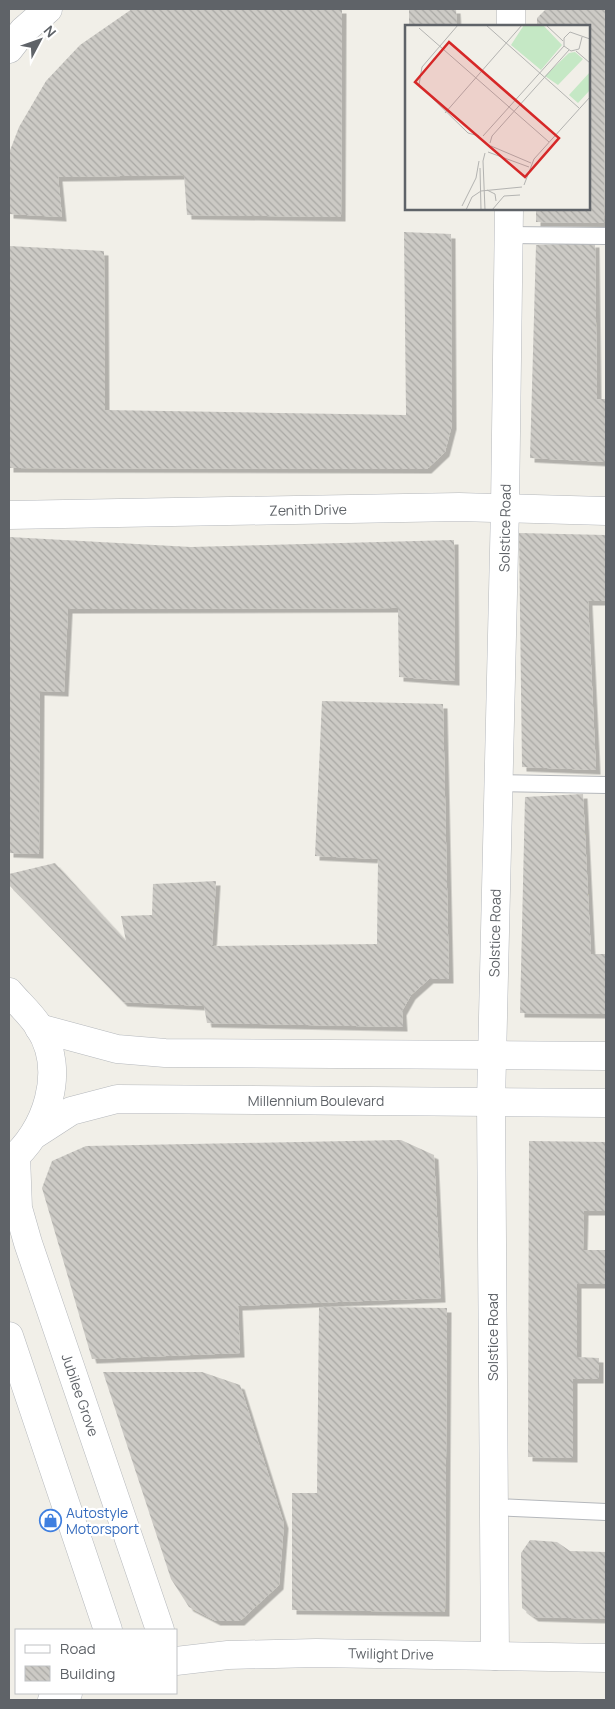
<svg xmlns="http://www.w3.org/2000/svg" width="615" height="1709" font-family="Manrope,sans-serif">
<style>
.building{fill:url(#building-back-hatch);filter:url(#shadow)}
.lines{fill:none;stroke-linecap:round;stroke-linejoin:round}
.service-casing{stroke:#b5b8bc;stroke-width:18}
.minor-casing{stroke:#b5b8bc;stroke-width:29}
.tertiary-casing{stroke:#b5b8bc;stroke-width:29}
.service{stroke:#fff;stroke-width:16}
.minor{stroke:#fff;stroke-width:28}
.tertiary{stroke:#fff;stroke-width:28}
.labels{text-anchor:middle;stroke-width:4.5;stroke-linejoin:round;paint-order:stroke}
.street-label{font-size:14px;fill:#5f6368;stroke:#fff}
.shop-label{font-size:14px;fill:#366cbe;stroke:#fff;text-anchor:start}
.inset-road{fill:none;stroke:#b3b3b1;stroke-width:1}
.view{fill:#d62828;fill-opacity:0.15;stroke:#d62828;stroke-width:2.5}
.inset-edge{fill:none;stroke:#5f6368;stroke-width:2.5}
</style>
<defs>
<pattern id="building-back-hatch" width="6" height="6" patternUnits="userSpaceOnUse" patternTransform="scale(1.25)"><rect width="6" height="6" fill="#cccac5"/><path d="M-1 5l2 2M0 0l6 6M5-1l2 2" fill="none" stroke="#a9a8a4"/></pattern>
<filter id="shadow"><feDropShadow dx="4.5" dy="4.5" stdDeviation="0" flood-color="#0004"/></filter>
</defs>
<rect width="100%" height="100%" fill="#f1efe8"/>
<!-- building -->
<g class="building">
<path d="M132 9H342L341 217 187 215 184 175 58 177 62 217 9 214V153L19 127 46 81 80 45Z"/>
<path d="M409 9H456L457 26H409Z"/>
<path d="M546 9H605L604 223 536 222V209H589V26H537V18Z"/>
<path d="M404 232 451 234 452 425 445 452 427 469 9 468V246L104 251 105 410 406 415Z"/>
<path d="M595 243 597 399H606V462L530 458 536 245Z"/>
<path d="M519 533 606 535V601H588L596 770 522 767Z"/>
<path d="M9 537 191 547 454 540 455 681 399 677 398 608 68 609 64 692 40 691 39 854 9 853Z"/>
<path d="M322 701 443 704 449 979H429L411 995 402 1011 403 1027 207 1023 204 1006 123 1002 9 885V874L55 863 126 941 121 916 152 915 153 884 216 881 212 946 377 944 378 859 315 856Z"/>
<path d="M583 794 591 954H606V1014L520 1013 525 797Z"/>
<path d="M401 1140 434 1155 441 1298 238 1306 240 1353 92 1359 42 1188 52 1161 86 1146Z"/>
<path d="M529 1141 606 1142V1211H584L583 1250H606V1284H577V1357L599 1358V1379H573V1458L528 1457Z"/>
<path d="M319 1307 447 1308 445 1612 292 1610V1493H317Z"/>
<path d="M103 1372H202L240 1385 284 1524 279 1585 240 1621H216L189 1607 171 1579Z"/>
<path d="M530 1540 557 1542 570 1551 606 1552V1619L534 1617 522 1608 521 1553Z"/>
</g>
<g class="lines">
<defs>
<g id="service">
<path d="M508 235 606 236"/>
<path d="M499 783 606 785"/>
<path d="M494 1507 606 1512"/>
</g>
<g id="minor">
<path d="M511 26V9"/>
<path d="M9 49 23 31 48 9"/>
<path d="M9 515 459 507 606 511"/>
<path d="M493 1055 606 1056"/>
<path d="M491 1102 606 1103"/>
<path d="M16 1156 18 1208 28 1243 160 1630"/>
<path d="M9 1336 108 1630"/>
<path d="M495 1656 491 1102 505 508 509 209"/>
<path d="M176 1661 228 1655 316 1653 606 1658"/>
<path d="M52 1700 68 1693"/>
</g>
<g id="tertiary">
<path d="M9 992C18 1003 31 1014 39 1027 67 1070 47 1132 9 1162"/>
<path d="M39 1028 117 1049 165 1053 493 1055"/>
<path d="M34 1135 71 1111 117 1099 491 1102"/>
</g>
</defs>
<!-- service casing -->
<use href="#service" class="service-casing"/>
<!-- minor casing -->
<use href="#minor" class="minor-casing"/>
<!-- tertiary casing -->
<use href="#tertiary" class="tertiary-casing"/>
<!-- service -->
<use href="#service" class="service"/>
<!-- minor -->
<use href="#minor" class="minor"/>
<!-- tertiary -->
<use href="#tertiary" class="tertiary"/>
</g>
<!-- icons -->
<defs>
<symbol id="shop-ring" viewBox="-11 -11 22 22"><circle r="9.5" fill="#fff" stroke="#3f7fe0" stroke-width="1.5"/><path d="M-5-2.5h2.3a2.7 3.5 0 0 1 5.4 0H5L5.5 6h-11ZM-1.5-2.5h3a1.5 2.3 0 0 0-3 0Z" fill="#3f7fe0"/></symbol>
</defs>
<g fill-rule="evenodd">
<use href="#shop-ring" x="38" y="1508" width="25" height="25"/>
</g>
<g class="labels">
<!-- street labels -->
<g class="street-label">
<text transform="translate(308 510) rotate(-1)" y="5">Zenith Drive</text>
<text transform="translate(505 528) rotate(-89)" y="5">Solstice Road</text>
<text transform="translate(495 933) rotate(-89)" y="5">Solstice Road</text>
<text x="316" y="1106">Millennium Boulevard</text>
<text transform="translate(493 1337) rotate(-90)" y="5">Solstice Road</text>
<text transform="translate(80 1395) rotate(71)" y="5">Jubilee Grove</text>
<text transform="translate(391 1654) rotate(1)" y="5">Twilight Drive</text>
</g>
<!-- shop labels -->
<g class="shop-label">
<text x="66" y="1518">Autostyle<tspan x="66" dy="16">Motorsport</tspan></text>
</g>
</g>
<!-- overview -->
<g transform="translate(405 25)">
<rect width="185" height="185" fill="#f1efe8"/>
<path d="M119 0H138L157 20 136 45 106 20ZM170 27 178 34 153 60 140 51 164 28ZM185 47V65L173 78 164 70Z" fill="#c5e8c5"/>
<path class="inset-road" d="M53 0 17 42 14 60 63 108 74 111M81 0 174 83M141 0 158 16M14 3 144 117M177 12 174 24 166 26 159 21V13L165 7 185 14M171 26 185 38M40 88 117 0M78 111 159 21M85 118 87 111 164 25M86 121 126 138M83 127 124 142M75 143 76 185M119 160 129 134 185 72M82 165 90 169 91 176M57 181 71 153 74 136M61 185 67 172 76 166 117 162M80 185 78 136 80 128M87 185 99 171 115 170"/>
<path class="view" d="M44 17 154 113 120 152 10 57Z"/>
<rect width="185" height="185" class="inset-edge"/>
</g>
<!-- border -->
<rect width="615" height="1709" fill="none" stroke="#5f6368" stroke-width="20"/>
<!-- legend -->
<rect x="15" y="1629" width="162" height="65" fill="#ffffff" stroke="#bfc1c3"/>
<rect x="25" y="1645" width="25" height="8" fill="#ffffff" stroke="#bfc1c3"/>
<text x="60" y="1654" font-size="15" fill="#5f6368">Road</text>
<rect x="25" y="1666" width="25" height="15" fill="url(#building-back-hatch)" stroke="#bfc1c3"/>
<text x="60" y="1679" font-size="15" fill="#5f6368">Building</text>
<!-- north arrow -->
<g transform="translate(40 40) rotate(49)" stroke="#ffffff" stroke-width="4" paint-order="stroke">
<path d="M0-4L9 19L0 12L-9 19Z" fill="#5f6368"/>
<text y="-8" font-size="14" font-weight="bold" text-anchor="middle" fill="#5f6368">N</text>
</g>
</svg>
